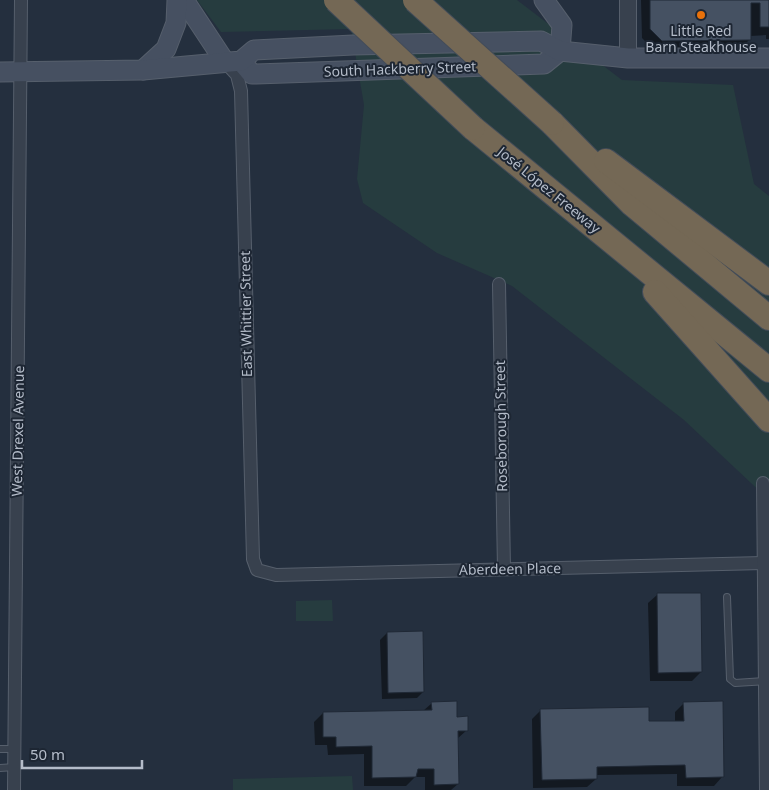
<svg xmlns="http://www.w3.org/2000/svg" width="769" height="790" font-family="'Noto Sans',sans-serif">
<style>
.green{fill:#263c3f}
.shadow{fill:#0007}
.building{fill:#455162;stroke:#1f2835}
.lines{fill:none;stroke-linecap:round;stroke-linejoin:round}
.service-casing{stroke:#565f6c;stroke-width:8}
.minor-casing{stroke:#565f6c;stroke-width:14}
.tertiary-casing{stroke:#565f6c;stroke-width:18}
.secondary-casing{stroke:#565f6c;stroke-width:21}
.motorway-casing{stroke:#434c59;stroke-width:26}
.service{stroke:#38414e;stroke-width:6}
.minor{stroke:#38414e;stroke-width:12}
.tertiary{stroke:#38414e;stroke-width:16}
.secondary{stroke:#465061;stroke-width:19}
.motorway{stroke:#746855;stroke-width:24}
.motorway-bridge-casing{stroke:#434c59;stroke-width:26;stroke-linecap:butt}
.motorway-bridge{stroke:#746855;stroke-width:24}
.food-dot{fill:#e8710a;stroke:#1d2633;stroke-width:2}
.labels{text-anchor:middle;stroke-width:4;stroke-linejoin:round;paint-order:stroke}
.poi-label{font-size:14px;fill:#b4bcc9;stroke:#1d2633}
.street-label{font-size:14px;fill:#b4bcc9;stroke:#1d2633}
</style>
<rect width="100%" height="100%" fill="#242f3e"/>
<!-- green -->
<g class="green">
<path d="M197 0H517L622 80 733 85 754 184 769 196V500L684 420 512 286 437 253 363 203 357 179 364 105 351 29 221 32Z"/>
<path d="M332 600 333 621H296V601Z"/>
<path d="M352 776 353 790H233V779Z"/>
</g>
<!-- shadow -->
<g class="shadow">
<path d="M641 0H769V39H766V35L750 36V39L741 48 653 49 642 38Z"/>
<path d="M657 595 701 672 692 681H650L648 603Z"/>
<path d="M387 633 423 692 417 698 382 699 380 640Z"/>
<path d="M432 703 456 718 467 730 457 739 458 784 451 790H425V777H415L406 786H364V754L328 755 327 745H315L314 722 323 713 423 711Z"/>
<path d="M684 703 722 777 714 786H677V774L596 775V779L587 787 533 788 532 719 541 710 648 722H675V712Z"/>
</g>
<!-- building -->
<g class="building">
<path d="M650 0H769V27H760V3H751V40L662 41 650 29Z"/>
<path d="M657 593H701L702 672 658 673Z"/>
<path d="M423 631 424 692 388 693 387 632Z"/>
<path d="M457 701V717L468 716V731H458L459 784 434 785V769H418L416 777 372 778V746L336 747V737H323V712L432 710 431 702Z"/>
<path d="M723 701 724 777 686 778 685 765 597 767V779L542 780 540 709 649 707V721H684L683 702Z"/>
</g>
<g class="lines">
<defs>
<g id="service">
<path d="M727 597 730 679 735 683 766 681"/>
<path d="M0 749H15"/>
<path d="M0 768 15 767"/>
</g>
<g id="minor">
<path d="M225 62 237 75 241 91 253 559 257 570 276 575 763 563"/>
<path d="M499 284 504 569"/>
<path d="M763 483 766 790"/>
<path d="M14 790 21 0"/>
</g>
<path id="tertiary" d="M628 0V58"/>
<g id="secondary">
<path d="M184 0 225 62"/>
<path d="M544 0 562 25 560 51"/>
<path d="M241 61 252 74H256L544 64 560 51"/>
<path d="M143 70 166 49 176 23 177 0"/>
<path d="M0 72 143 70 241 61 254 50 353 45 541 41 560 51 628 58H769"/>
</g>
<g id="motorway">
<path d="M552 123 632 204 769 318"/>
<path d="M473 128 769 370"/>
<path d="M606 161 769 283"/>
<path d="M655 292 769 420"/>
</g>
</defs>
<!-- service casing -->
<use href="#service" class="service-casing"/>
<!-- minor casing -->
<use href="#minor" class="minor-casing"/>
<!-- tertiary casing -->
<use href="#tertiary" class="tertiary-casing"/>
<!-- secondary casing -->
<use href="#secondary" class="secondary-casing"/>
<!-- motorway casing -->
<use href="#motorway" class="motorway-casing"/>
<!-- service -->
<use href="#service" class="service"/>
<!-- minor -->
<use href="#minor" class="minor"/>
<!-- tertiary -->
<use href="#tertiary" class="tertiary"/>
<!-- secondary -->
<use href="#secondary" class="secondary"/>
<!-- motorway -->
<use href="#motorway" class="motorway"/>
<defs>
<g id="motorway-bridge">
<path d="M336 0 473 128"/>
<path d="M415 0 552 123"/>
</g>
</defs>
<!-- motorway-bridge casing -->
<use href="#motorway-bridge" class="motorway-bridge-casing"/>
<!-- motorway-bridge -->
<use href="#motorway-bridge" class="motorway-bridge"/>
</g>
<!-- markers -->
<circle class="food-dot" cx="701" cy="15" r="5"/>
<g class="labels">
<!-- poi labels -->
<g class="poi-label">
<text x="701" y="36">Little Red<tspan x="701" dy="16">Barn Steakhouse</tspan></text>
</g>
<!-- street labels -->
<g class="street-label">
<text transform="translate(400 69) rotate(-2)" y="5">South Hackberry Street</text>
<text transform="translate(549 190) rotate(39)" y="5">José López Freeway</text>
<text transform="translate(246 314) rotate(-91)" y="5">East Whittier Street</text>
<text transform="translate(501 426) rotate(-91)" y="5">Roseborough Street</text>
<text transform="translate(18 431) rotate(-89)" y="5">West Drexel Avenue</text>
<text transform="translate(510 569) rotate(-1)" y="5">Aberdeen Place</text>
</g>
</g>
<!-- scale -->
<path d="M22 760v8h120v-8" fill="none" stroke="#b4bcc9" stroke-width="2.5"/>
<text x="30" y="760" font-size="15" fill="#b4bcc9" stroke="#1d2633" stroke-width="4" paint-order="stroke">50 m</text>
</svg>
